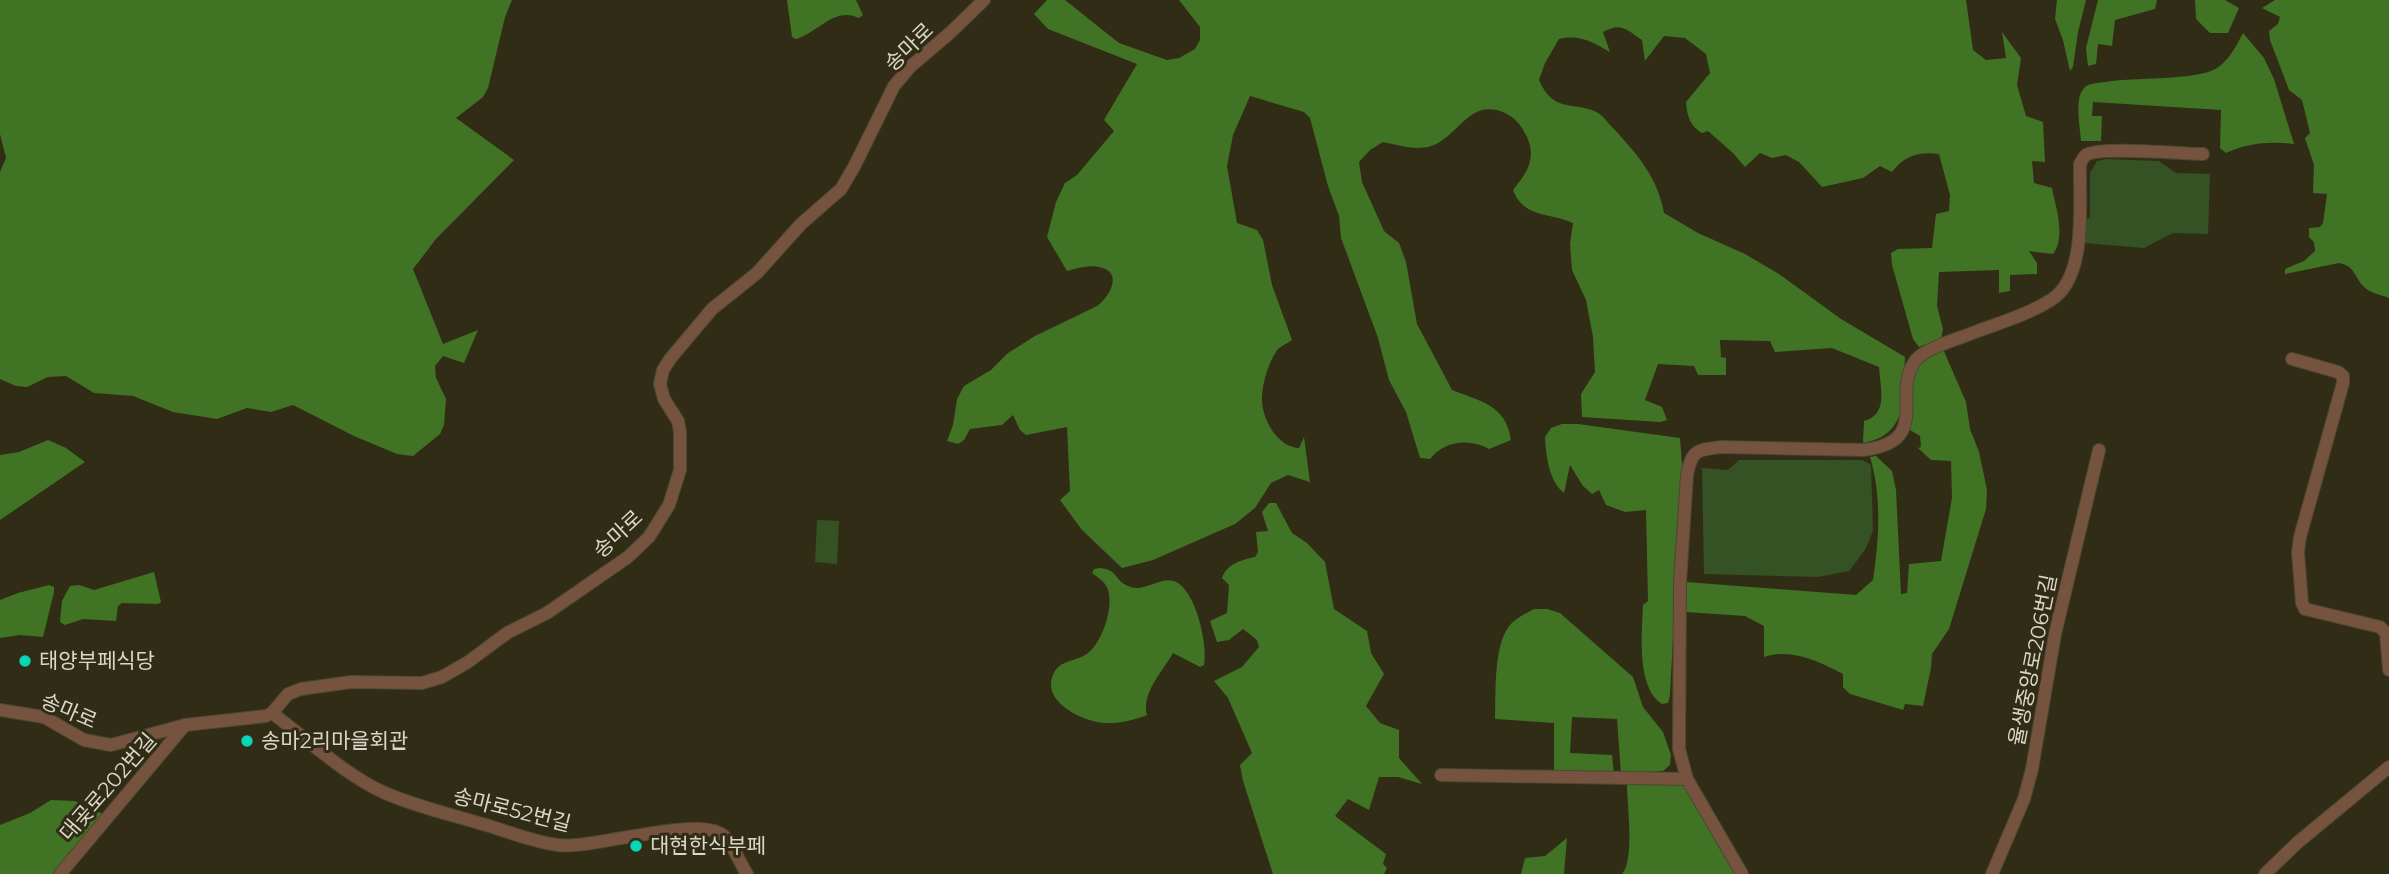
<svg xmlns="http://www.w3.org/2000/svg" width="2389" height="874" font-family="Montserrat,'Noto Sans KR',sans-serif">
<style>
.green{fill:#345224}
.forest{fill:#417324}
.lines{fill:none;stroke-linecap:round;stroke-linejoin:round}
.street-casing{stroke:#4c4733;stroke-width:14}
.street{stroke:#75533e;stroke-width:12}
.poi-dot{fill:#06d5b6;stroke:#312c16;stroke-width:2.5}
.labels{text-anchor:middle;stroke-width:6;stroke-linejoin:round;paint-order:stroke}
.street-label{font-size:21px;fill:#dad7c9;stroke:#312c16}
.poi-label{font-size:21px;fill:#dad7c9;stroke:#312c16;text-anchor:start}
</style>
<rect width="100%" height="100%" fill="#312c16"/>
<!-- green -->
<g class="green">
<path d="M2107 159 2159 161 2176 173 2210 174 2208 234 2173 233 2144 248 2084 243V219L2090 218V173L2097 161Z"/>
<path d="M1739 460H1862L1871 465 1873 531 1865 550 1849 571 1818 577 1704 574 1702 468 1728 470Z"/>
<path d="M817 520 839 521 837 564 815 562Z"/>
</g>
<!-- forest -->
<g class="forest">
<path d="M0 0H512L505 17 488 88 483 97 456 118 514 160 436 239 413 269 443 344 478 330 464 363 443 356 435 366 436 378 446 399 444 425 440 434 413 456 397 454 354 436 293 405 271 412 247 408 217 419 173 412 133 396 94 393 66 376 48 377 27 387 16 386 0 379V172L6 158 0 134Z"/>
<path d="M787 0H856L863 15 859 18C835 6 817 33 796 39L792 37Z"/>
<path d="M1047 0H1065L1119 43 1167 60 1179 58 1195 49 1200 40V27L1179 0H1966L1973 50 1986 60 2006 58 2002 32 2021 58 2017 85 2026 116 2043 122 2045 162 2032 161 2034 183 2052 188C2056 208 2066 237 2053 254L2029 251 2037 263V274L2010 275V291L1999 293V270L1939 272 1937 306 1943 329 1941 339 1919 347 1913 339 1892 265 1891 253 1898 249 1932 248 1936 214 1949 211 1950 195 1939 154C1919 151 1904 156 1892 172L1880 166 1863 178 1822 187 1799 162 1786 155 1772 158 1760 153 1745 167 1733 153 1708 131 1702 133C1690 126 1687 116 1686 102L1710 73 1706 54 1685 38 1664 36 1645 61 1642 40C1626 29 1621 22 1603 32L1610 52C1593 42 1579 34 1559 39L1545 63 1539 80C1554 115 1575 100 1598 113 1604 116 1609 125 1614 129 1638 155 1658 178 1664 213L1698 233 1745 254 1779 274 1841 319 1905 357C1903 394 1910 435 1863 443L1864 421C1889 414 1880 387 1879 367L1832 348 1775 352 1770 341 1720 340 1721 357 1726 358V375H1698L1694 366 1658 364 1645 400 1662 407 1667 420 1660 422 1582 417 1581 394 1595 372 1593 337 1586 300 1572 270 1570 244 1573 223C1551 212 1524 219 1513 190 1526 174 1537 159 1527 137 1522 127 1516 118 1505 113 1469 97 1458 138 1431 146 1416 151 1398 145 1383 142L1370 150 1359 162 1362 182 1384 231 1399 243 1406 262 1417 324 1452 390C1479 401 1506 404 1511 440L1489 449C1469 438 1444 441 1430 459L1420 458 1406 412 1389 380 1378 338 1341 238 1339 216 1328 186 1310 118 1304 112 1250 96 1233 135 1227 166 1237 223 1257 230 1263 240 1272 285 1292 340C1288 343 1281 346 1278 349 1269 360 1261 387 1262 401 1263 421 1278 447 1299 448L1304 437 1310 482 1288 475 1271 483 1255 508 1235 524 1153 560 1122 568 1082 530 1060 500 1070 491 1067 427 1026 435 1020 430 1013 415 1002 425 970 429 964 440 958 444 947 441 953 425 957 399 964 386 991 370 1008 353 1035 336 1097 306C1108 298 1123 275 1103 268 1091 264 1079 268 1067 271L1047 237 1056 202 1065 183 1077 175 1114 131 1104 120 1137 64 1048 29 1034 14Z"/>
<path d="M2057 0H2086L2078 32 2073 67 2070 71 2063 40 2055 19Z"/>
<path d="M2098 0H2157L2155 9 2115 20 2112 46 2098 44 2096 64 2088 66 2086 48Z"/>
<path d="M2195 0H2225L2239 8 2228 33H2210L2196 19Z"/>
<path d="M2275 0H2389V298C2381 295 2368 292 2363 286 2354 276 2355 266 2339 263L2285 274V269L2304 261 2315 251 2314 242 2309 237V228L2320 227 2323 223 2327 194 2313 193 2314 165 2305 138 2310 133 2302 100 2289 90 2270 40 2269 31 2278 24 2280 17 2262 8Z"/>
<path d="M2243 33 2264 58 2274 79 2294 144C2270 141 2248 143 2226 153L2220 148 2221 110 2093 102 2092 116H2102L2101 141H2081C2080 126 2074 99 2084 88 2089 83 2098 83 2105 82 2132 77 2197 81 2217 68 2230 59 2236 46 2243 33Z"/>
<path d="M1943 349 1966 402 1970 429 1979 452 1987 490 1986 509 1949 629 1932 654 1931 668 1923 706 1905 704 1903 710 1850 694 1843 687V674C1818 661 1792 648 1764 657V626L1745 616 1685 612 1686 582 1856 595 1873 580C1879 540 1882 496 1870 457L1876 456 1892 471 1896 490 1901 594 1907 593 1909 564 1941 561 1952 498 1951 461 1931 460 1918 448 1921 447 1920 436 1910 430 1911 380 1917 361Z"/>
<path d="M1562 424H1578L1680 438 1682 464 1670 695 1668 703 1662 704C1636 688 1642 632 1643 605L1648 601 1646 510 1625 512 1606 505 1599 490 1592 494 1583 486 1570 465 1564 493C1549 481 1546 456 1545 437L1551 428Z"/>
<path d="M48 440 66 448 85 462 0 520V455L19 452Z"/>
<path d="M1269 503H1276L1292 533 1307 543 1325 562 1334 609 1367 631 1371 653 1384 674 1366 706 1380 723 1399 730V758L1422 784 1398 777H1379L1369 810 1348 799 1335 816 1386 854 1383 864 1387 868 1384 874H1273L1243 781 1240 765 1252 753 1228 698 1214 681 1242 667 1259 647 1257 640 1243 629 1229 640 1217 642 1210 621 1227 613 1229 585 1222 578C1227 564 1241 560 1255 557L1258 552 1256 532 1268 531 1262 512Z"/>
<path d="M1100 568C1118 570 1114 579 1126 585 1142 595 1159 576 1174 581 1196 589 1208 645 1204 665L1200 667 1173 653C1163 671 1141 693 1147 715 1134 720 1119 724 1105 723 1084 722 1041 702 1053 675 1059 659 1077 662 1088 653 1103 642 1117 600 1105 584 1102 580 1096 576 1092 573L1094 569Z"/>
<path d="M154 572 161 602 158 604 122 603 118 606 116 621 83 619 65 625 60 622 62 601 70 586 79 585 94 590Z"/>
<path d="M49 585 54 587V592L43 637 20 635 0 638V600L18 593Z"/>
<path d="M1534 609H1547L1560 613 1633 677 1643 707 1663 732 1671 755 1670 765 1663 771 1621 774 1617 719 1572 717 1570 753 1612 755 1614 774 1554 771V723L1495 719C1496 694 1493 645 1510 625 1516 618 1525 614 1534 609Z"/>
<path d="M1674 781 1686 785 1735 874H1622C1635 859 1627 805 1627 785Z"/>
<path d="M51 800 75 801 103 814 53 874H0V825L30 813Z"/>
<path d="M1567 838 1564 874H1521L1525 858 1545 856Z"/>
</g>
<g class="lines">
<defs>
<g id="street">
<path d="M2292 359 2338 372 2343 376V383L2300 537 2298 552 2302 603 2305 609 2380 627 2386 633 2389 670"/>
<path d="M0 710 44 717 84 740 111 745 185 725 266 716 272 713 288 694 301 689 351 682 422 683 442 677 468 662 507 633 547 613 628 557 649 537 669 505 680 470V432L678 421 664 399 660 384 663 370 670 359 712 309 757 273 801 224 841 189 854 167 894 86 910 67 951 32 984 0"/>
<path d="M272 713C307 739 345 775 385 793 417 807 453 815 486 825 509 832 534 842 558 845 593 850 702 813 725 837 734 847 740 863 747 874"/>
<path d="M1441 775 1687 779"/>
<path d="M60 874 185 725"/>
<path d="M1742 874 1687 779 1679 749 1680 583 1687 475C1692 450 1696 450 1721 447L1863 450C1933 442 1891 394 1915 361 1922 351 1950 341 1962 337 1991 325 2024 317 2051 300 2088 277 2079 202 2080 164 2082 161 2083 157 2086 155 2099 146 2183 154 2203 154"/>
<path d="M1992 874 2024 799 2032 769 2055 634 2099 450"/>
<path d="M2265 874 2297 843 2389 767"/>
</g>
</defs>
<!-- street casing -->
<use href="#street" class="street-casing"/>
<!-- street -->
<use href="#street" class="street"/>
</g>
<!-- markers -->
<g class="poi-dot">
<circle cx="25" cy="661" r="7"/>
<circle cx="247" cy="741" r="7"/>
<circle cx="636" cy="846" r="7"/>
</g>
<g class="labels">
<!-- street labels -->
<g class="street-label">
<text transform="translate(909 47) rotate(-44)" y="7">송마로</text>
<text transform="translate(618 534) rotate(-43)" y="7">송마로</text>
<text transform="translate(2033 660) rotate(-79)" y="7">율생중앙로206번길</text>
<text transform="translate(69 711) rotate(23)" y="7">송마로</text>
<text transform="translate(108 787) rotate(-49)" y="7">대곶로202번길</text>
<text transform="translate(512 810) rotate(14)" y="7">송마로52번길</text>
</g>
<!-- poi labels -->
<g class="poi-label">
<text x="39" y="668">태양부페식당</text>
<text x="261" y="748">송마2리마을회관</text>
<text x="650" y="853">대현한식부페</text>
</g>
</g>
</svg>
